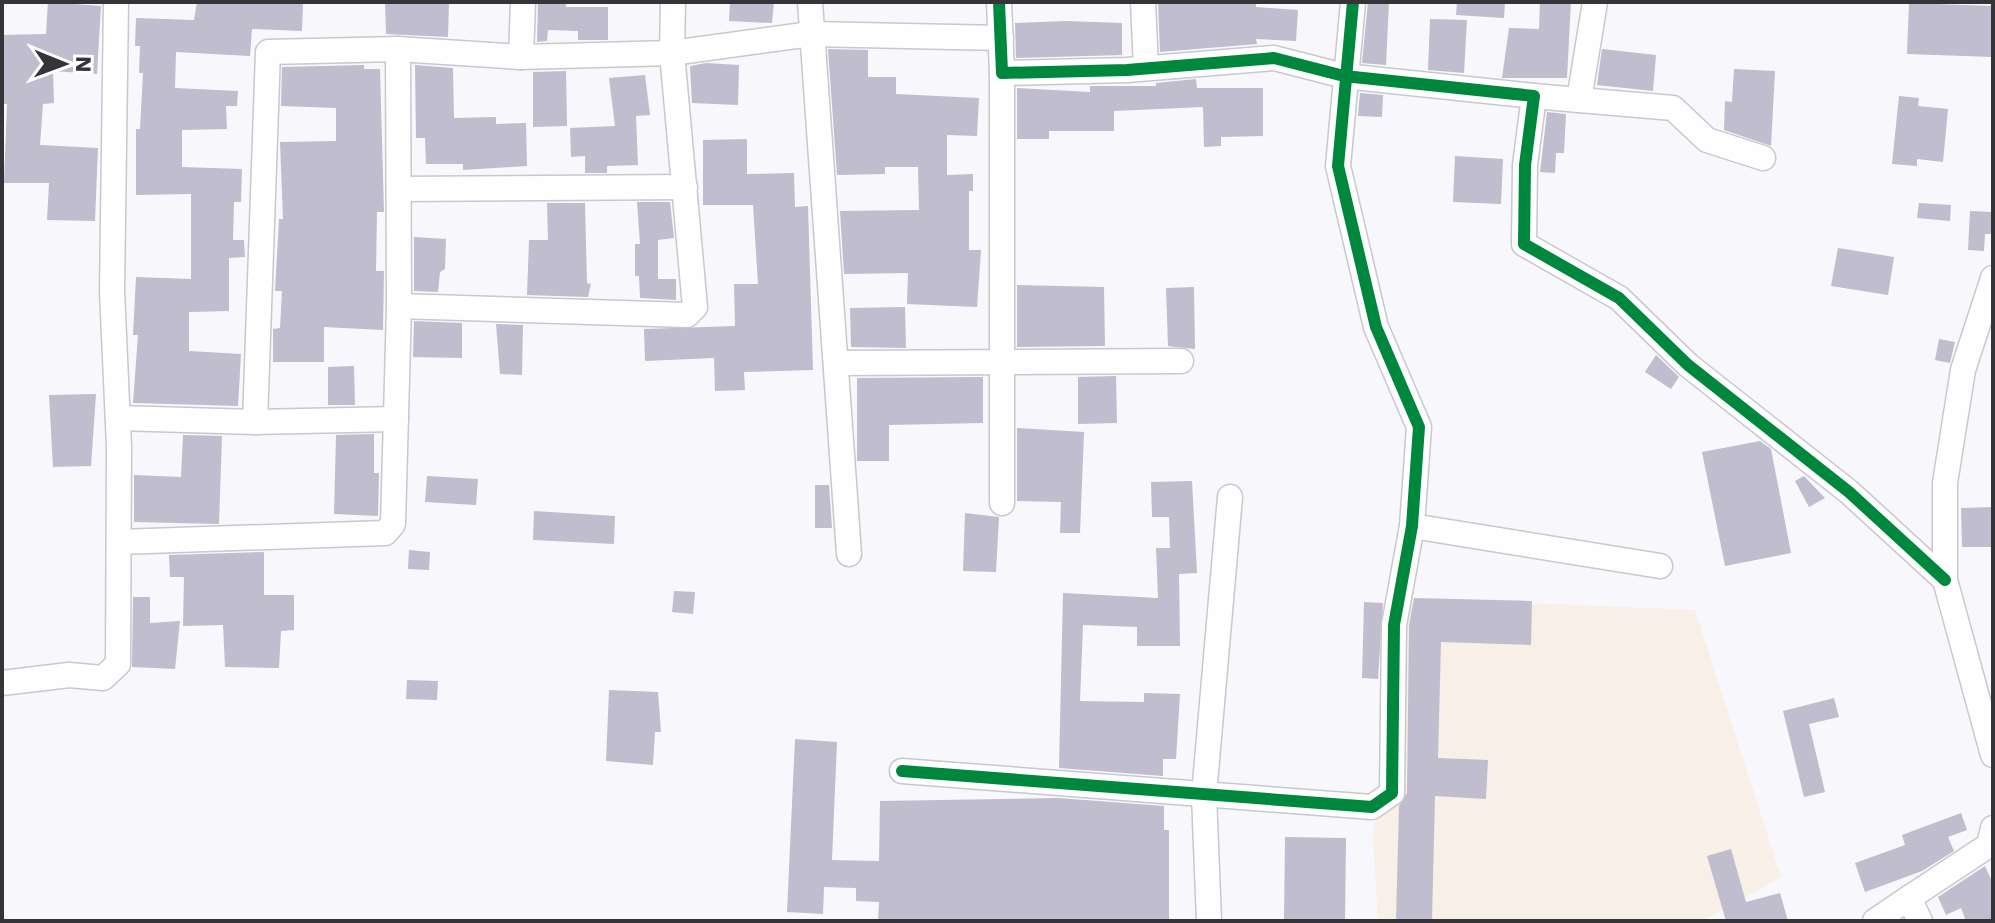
<svg xmlns="http://www.w3.org/2000/svg" width="1995" height="923" font-family="'Work Sans',sans-serif">
<style>
.education{fill:#f8efe7}
.building{fill:#bfbdce}
.lines{fill:none;stroke-linecap:round;stroke-linejoin:round}
.minor-casing{stroke:#c8c8cd;stroke-width:27}
.minor{stroke:#fefeff;stroke-width:24}
.cycleway-casing{stroke:#fff;stroke-width:17}
.cycleway{stroke:#00873e;stroke-width:12}
</style>
<rect width="100%" height="100%" fill="#f7f7fc"/>
<!-- education -->
<path class="education" d="M1406 598 1695 610 1781 877 1702 921H1378L1373 837Z"/>
<!-- building -->
<g class="building">
<path d="M48 2 101 6 97 74 53 71 54 103 43 104 40 145 98 148 95 221 47 220 49 183H4L7 104H2V35L46 34Z"/>
<path d="M197 2H303L302 31 252 29 250 56 176 52 175 88 238 91 237 106H226L227 129 182 130V167L242 169 241 202H234L233 240H244L245 257 229 258V311L189 312V351L241 354 238 406 133 403 138 335H133L136 277 191 279V194L136 195V129H140L143 73H139L140 46H135L136 18 194 20Z"/>
<path d="M385 2H449L448 37 386 34Z"/>
<path d="M538 2H566V7H608V40H578V31L548 30 547 41 537 42Z"/>
<path d="M730 2H774L772 23 729 21Z"/>
<path d="M1158 2H1256V7L1298 10 1296 41 1256 39 1257 44 1160 52Z"/>
<path d="M1368 2H1389L1386 65 1362 63Z"/>
<path d="M1457 2H1505L1504 18 1456 15Z"/>
<path d="M1540 2H1571L1567 78H1502L1509 28 1539 29Z"/>
<path d="M1909 3 1993 6V57L1907 54Z"/>
<path d="M1430 19 1467 20 1464 73 1428 70Z"/>
<path d="M1066 21 1122 23V55L1016 58 1015 23Z"/>
<path d="M828 49 868 50V77H896V94L979 98 977 136 947 135V175L973 174V191H969V250H981L977 307 907 304 908 273 844 274 840 211 919 210 918 167H885V174L837 175Z"/>
<path d="M1602 49 1656 55 1653 91 1597 85Z"/>
<path d="M706 63 739 65 738 105 692 103 690 66Z"/>
<path d="M364 65V69H380L384 212H377L376 271H384L383 330 324 327V362H273V329L280 328 282 291H275L279 219H283L280 142 336 141V108L281 106 282 67Z"/>
<path d="M415 65 453 68 454 118 496 117V124L526 123 527 166 463 170V164H426L425 138H416Z"/>
<path d="M1734 69 1775 71 1771 146 1724 130 1725 101 1732 102Z"/>
<path d="M566 71 567 126 533 127V72Z"/>
<path d="M645 75 650 115 636 116 638 165 607 166V173H585V156L571 157 570 128 615 126 609 78Z"/>
<path d="M1196 79 1197 88H1263V136L1221 137V146L1204 147 1203 107 1114 111V131H1049V139H1017V88L1090 92V86H1156V83Z"/>
<path d="M1360 93 1383 95 1382 117 1358 116Z"/>
<path d="M1899 96 1919 98 1918 106 1948 109 1943 162 1917 159V166L1892 164Z"/>
<path d="M1547 112 1566 114 1564 153H1556L1555 173 1540 172Z"/>
<path d="M747 139V174L794 173 795 207 808 206 813 370 744 372 745 390 715 391 714 358 645 361 644 329 735 326 734 284H758L753 205H703V140Z"/>
<path d="M1455 156 1503 159 1501 204 1453 202Z"/>
<path d="M637 202H670L674 238 658 240V279H676V300L640 298 639 276H635V244H640Z"/>
<path d="M547 203H585L587 283 591 284 588 297 527 295 529 240H548Z"/>
<path d="M1919 203 1951 205 1950 221 1917 218Z"/>
<path d="M1970 211 1992 212 1991 234H1985L1984 251 1968 250Z"/>
<path d="M414 237 446 239 445 269 440 272 438 292 414 291Z"/>
<path d="M1838 248 1894 257 1888 295 1831 286Z"/>
<path d="M1017 285 1104 287 1105 346 1017 347Z"/>
<path d="M1194 287 1195 349 1168 346 1166 288Z"/>
<path d="M905 307 906 348 851 347 850 308Z"/>
<path d="M414 321 462 323V358L413 357Z"/>
<path d="M496 324 523 325 522 375 500 374Z"/>
<path d="M1939 339 1955 342 1950 363 1935 360Z"/>
<path d="M1656 355 1679 377 1671 389 1645 372Z"/>
<path d="M354 366 355 405H328V367Z"/>
<path d="M1116 376 1117 423 1078 424V377Z"/>
<path d="M983 377V423L889 425V461H857V378Z"/>
<path d="M96 394 91 466 53 467 49 395Z"/>
<path d="M1017 428 1084 432 1080 533H1060L1061 502 1017 501Z"/>
<path d="M374 434V473H379L378 516 334 514 336 435Z"/>
<path d="M183 435 222 436 219 524 134 522V475L181 477Z"/>
<path d="M1760 441 1771 449 1791 553 1725 566 1702 452Z"/>
<path d="M427 476 478 479 476 505 425 502Z"/>
<path d="M1804 476 1825 498 1809 507 1795 481Z"/>
<path d="M1192 481 1197 573 1179 574 1180 646H1137V627L1083 625 1080 701 1144 702V693L1180 694 1176 759H1163V776L1059 768 1063 593 1158 598 1156 548H1170L1169 517H1152L1151 482Z"/>
<path d="M815 485H829L832 528H815Z"/>
<path d="M1993 507V547H1962L1961 508Z"/>
<path d="M534 511 615 516 614 544 533 540Z"/>
<path d="M965 513 999 517 996 572 963 571Z"/>
<path d="M409 550 430 552 429 570 408 569Z"/>
<path d="M264 552V595H294V630L281 631 279 668 225 667 223 625 183 626 184 577H170L169 555Z"/>
<path d="M674 591 695 592 693 614 672 612Z"/>
<path d="M133 597H150V623L180 621 175 669 132 667Z"/>
<path d="M1414 598 1532 601 1531 645 1441 642 1438 758 1488 760 1486 799 1435 796 1432 921H1396L1399 806 1407 793 1409 626Z"/>
<path d="M1364 602 1383 603 1378 679 1362 678Z"/>
<path d="M407 680 438 681 437 700 406 699Z"/>
<path d="M609 690 658 692 661 732H655L653 765 606 761Z"/>
<path d="M1834 698 1839 717 1809 724 1825 792 1804 797 1783 711Z"/>
<path d="M795 739 837 742 832 860 879 861 880 801 1058 798 1164 806V830H1169V921H878L879 902 856 901V888L824 887 823 914 787 912Z"/>
<path d="M1961 813 1967 830 1948 837 1954 851 1922 871 1865 892 1855 863 1905 845 1902 835Z"/>
<path d="M1285 837 1346 838 1345 921H1284Z"/>
<path d="M1731 849 1746 902 1780 893 1788 921H1726L1707 856Z"/>
<path d="M1985 866 1993 884V921H1966L1961 908 1946 915 1938 897Z"/>
</g>
<g class="lines">
<defs>
<g id="minor">
<path d="M810 2 849 554"/>
<path d="M999 2 1002 73 1127 70 1274 58 1344 76 1534 96 1525 165 1524 244 1619 298 1688 365 1849 492 1945 580"/>
<path d="M1143 2 1146 68"/>
<path d="M521 57 523 2"/>
<path d="M1534 96 1579 100 1595 2"/>
<path d="M1579 100 1673 108 1707 140 1763 158"/>
<path d="M400 189 685 187"/>
<path d="M1993 278 1963 370 1945 483V580L1993 755"/>
<path d="M399 306 687 315 695 307 672 53 673 2"/>
<path d="M836 363 1181 361"/>
<path d="M118 418 255 422 396 419"/>
<path d="M255 422 268 52 398 49 521 57 672 53 811 34 1001 38"/>
<path d="M1002 503V73"/>
<path d="M1412 526 1660 566"/>
<path d="M119 542 385 533 393 524 399 306 398 49"/>
<path d="M2 683 69 675 103 678 118 664 119 447 112 291 116 2"/>
<path d="M902 771 1372 807 1392 793 1394 625 1412 526 1419 427 1376 327 1338 166 1353 2"/>
<path d="M1209 921 1204 795 1230 497"/>
<path d="M1875 921 1909 898"/>
<path d="M1920 921 1909 898 1989 845 1993 828"/>
</g>
</defs>
<!-- minor casing -->
<use href="#minor" class="minor-casing"/>
<!-- minor -->
<use href="#minor" class="minor"/>
<defs>
<g id="cycleway">
<path d="M999 2 1002 73 1127 70 1274 58 1344 76 1534 96 1525 165 1524 244 1619 298 1688 365 1849 492 1945 580"/>
<path d="M902 771 1372 807 1392 793 1394 625 1412 526 1419 427 1376 327 1338 166 1353 2"/>
</g>
</defs>
<!-- cycleway casing -->
<use href="#cycleway" class="cycleway-casing"/>
<!-- cycleway -->
<use href="#cycleway" class="cycleway"/>
</g>
<!-- border -->
<rect width="1995" height="923" fill="none" stroke="#353539" stroke-width="8"/>
<!-- north arrow -->
<g transform="translate(64 64) rotate(91)" stroke="#ffffff" stroke-width="6" paint-order="stroke">
<path d="M0-6L14 30L0 20L-14 30Z" fill="#353539"/>
<text y="-12" font-size="22" font-weight="bold" text-anchor="middle" fill="#353539">N</text>
</g>
</svg>
